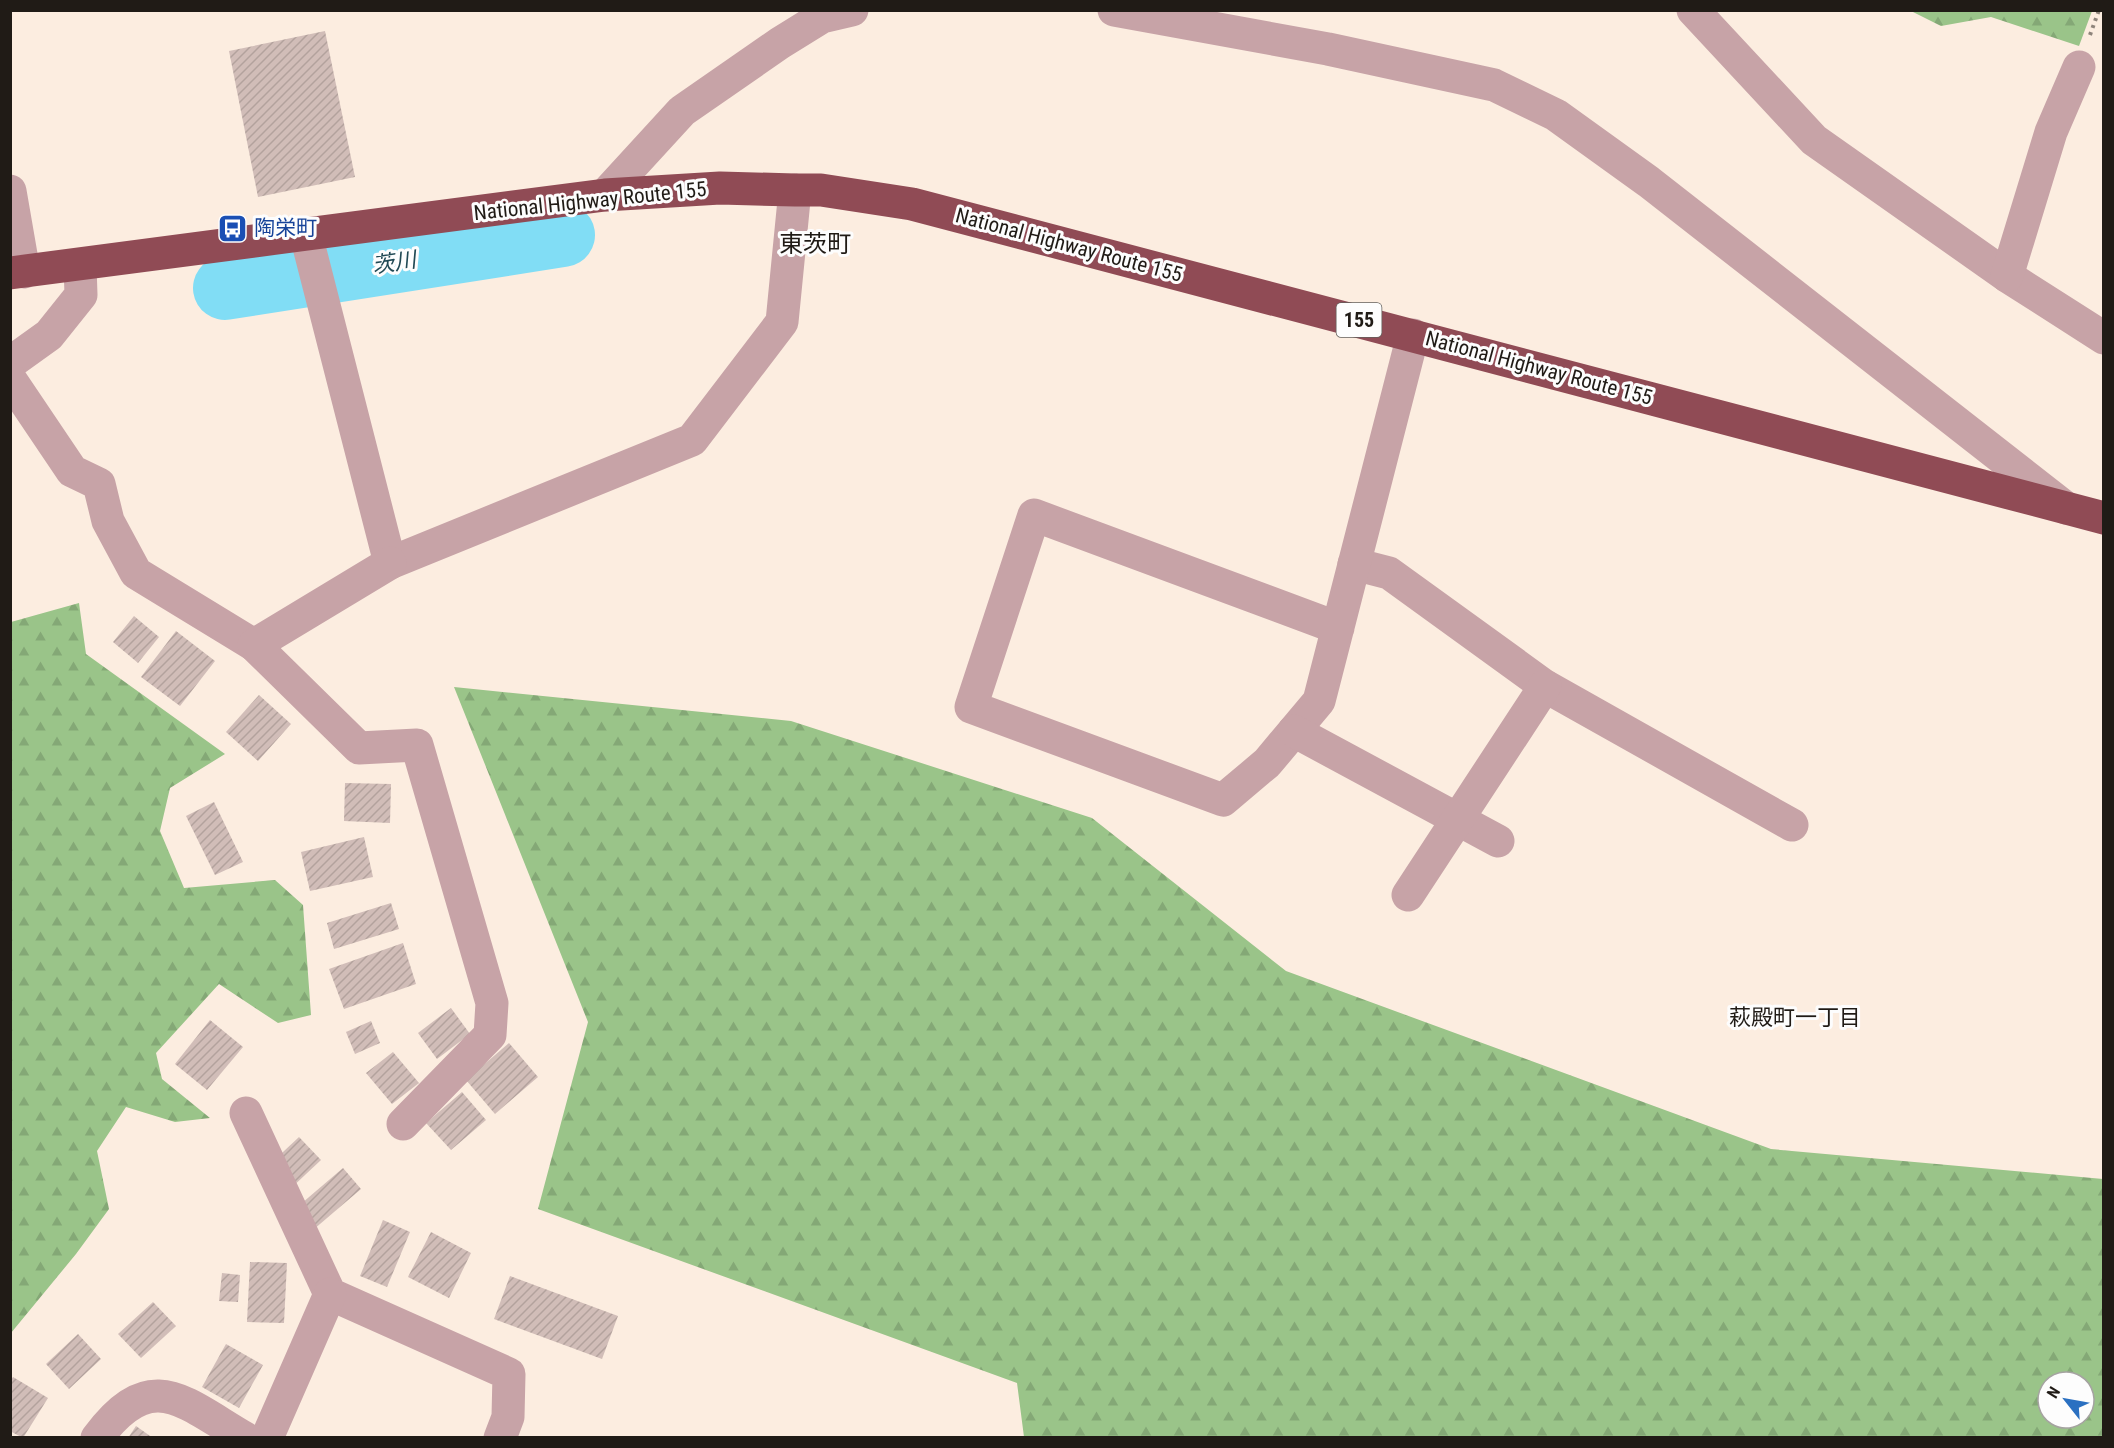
<svg xmlns="http://www.w3.org/2000/svg" width="2114" height="1448" font-family="'Roboto Condensed','Noto Sans JP',sans-serif">
<style>
.forest{fill:url(#forest-firs);fill-rule:evenodd}
.lines{fill:none;stroke-linecap:round;stroke-linejoin:round}
.river{stroke:#81ddf5;stroke-width:64}
.building{fill:url(#building-hatch)}
.path{stroke:#8e847b;stroke-width:4;stroke-dasharray:3 4.5;stroke-linecap:butt}
.minor{stroke:#c7a3a7;stroke-width:33}
.highway{stroke:#904b55;stroke-width:33}
.labels{text-anchor:middle;stroke-width:6;stroke-linejoin:round;paint-order:stroke}
.shield{fill:#fdfdfd;stroke:#625f5b;stroke-width:1.5}
.shield-label{font-size:20px;font-weight:bold;fill:#201b16}
.street-label{font-size:21px;fill:#201b16;stroke:#fdfdfd}
.transit-label{font-size:21px;fill:#164399;stroke:#fdfdfd;text-anchor:start}
.water-label{font-size:22px;font-style:italic;fill:#204954;stroke:#fdfdfd}
.neighbourhood-label{font-size:22px;fill:#201b16;stroke:#fdfdfd}
.quarter-label{font-size:24px;fill:#201b16;stroke:#fdfdfd}
</style>
<defs>
<pattern id="forest-firs" width="22" height="20" patternUnits="userSpaceOnUse" patternTransform="scale(1.5)"><rect width="22" height="20" fill="#9ac489"/><path d="M5 1l3.5 6h-7zM16 11l3.5 6h-7z" fill="#84a876"/></pattern>
<pattern id="building-hatch" width="6" height="6" patternUnits="userSpaceOnUse" patternTransform="scale(1.5)"><rect width="6" height="6" fill="#d1bdb8"/><path d="M-1 1l2-2M0 6l6-6M5 7l2-2" fill="none" stroke="#b3a29d"/></pattern>
</defs>
<rect width="100%" height="100%" fill="#fcede0"/>
<!-- forest -->
<g class="forest">
<path d="M1911 11H2092L2079 46 1991 17 1941 26Z"/>
<path d="M79 603 86 654 225 754 170 788 160 831 184 888 275 880 303 905 311 1015 278 1023 219 984 156 1053 162 1079 210 1118 175 1122 126 1107 97 1151 109 1209 76 1254 11 1333V622Z"/>
<path d="M454 687 791 721 1092 818 1286 971 1771 1149 2103 1179V1437H1024L1017 1383 538 1209 588 1022ZM2048 1382H2084V1418H2048Z"/>
</g>
<g class="lines">
<!-- river -->
<path class="river" d="M225 288 563 235"/>
</g>
<!-- building -->
<g class="building">
<path d="M325 31 355 177 258 197 229 51Z"/>
<path d="M134 616 159 637 138 663 113 642Z"/>
<path d="M176 631 215 661 180 706 141 677Z"/>
<path d="M259 695 291 724 258 761 226 732Z"/>
<path d="M345 783 391 784 390 823 344 821Z"/>
<path d="M214 802 243 862 215 875 186 816Z"/>
<path d="M364 837 373 877 310 891 301 852Z"/>
<path d="M391 903 399 929 334 949 327 923Z"/>
<path d="M403 943 416 984 344 1009 329 969Z"/>
<path d="M451 1008 470 1034 437 1059 418 1033Z"/>
<path d="M210 1020 243 1047 207 1090 175 1064Z"/>
<path d="M371 1021 380 1043 355 1054 346 1032Z"/>
<path d="M509 1043 538 1077 495 1114 466 1080Z"/>
<path d="M393 1052 419 1083 392 1104 366 1073Z"/>
<path d="M462 1092 486 1120 451 1150 426 1123Z"/>
<path d="M299 1137 321 1160 289 1190 267 1167Z"/>
<path d="M343 1168 361 1189 313 1230 295 1209Z"/>
<path d="M383 1220 410 1232 387 1287 360 1276Z"/>
<path d="M431 1232 471 1253 449 1298 408 1277Z"/>
<path d="M250 1262 287 1263 284 1323 247 1322Z"/>
<path d="M222 1273 240 1275 238 1302 219 1301Z"/>
<path d="M510 1276 618 1316 602 1359 494 1319Z"/>
<path d="M153 1302 176 1326 141 1358 118 1334Z"/>
<path d="M78 1334 101 1359 69 1389 46 1364Z"/>
<path d="M226 1344 263 1365 239 1408 202 1387Z"/>
<path d="M13 1377 48 1398 23 1438 10 1431V1381Z"/>
<path d="M136 1426 153 1438H128Z"/>
</g>
<g class="lines">
<!-- path -->
<path class="path" d="M2090 35 2099 10"/>
<!-- minor -->
<g class="minor">
<path d="M1114 10 1328 49 1494 85 1556 115 1649 182 2066 508"/>
<path d="M1693 10 1814 140 2007 276 2104 338"/>
<path d="M10 191 24 272"/>
<path d="M605 195 682 111 780 43 822 17 852 10"/>
<path d="M306 235 390 563 692 440 782 322 795 190"/>
<path d="M2007 276 2051 132 2079 67"/>
<path d="M10 363 49 335 81 295 80 265"/>
<path d="M10 379 72 471 99 484 108 521 136 573 254 645"/>
<path d="M390 563 254 645 359 748 417 745 492 1003 490 1035 403 1124"/>
<path d="M1354 564 1389 573 1545 686 1792 825"/>
<path d="M1338 628 1034 515 971 707 1223 800 1267 763 1319 701 1413 335"/>
<path d="M1294 731 1498 841"/>
<path d="M1408 895 1545 686"/>
<path d="M246 1113 330 1294 509 1374 508 1417 500 1438"/>
<path d="M97 1438C151 1365 183 1402 245 1438"/>
<path d="M267 1438 330 1294"/>
</g>
<!-- highway -->
<path class="highway" d="M10 273 605 195 720 188 795 190H821L912 204 2104 518"/>
</g>
<!-- icons -->
<defs>
<symbol id="bus-square" viewBox="-11 -11 22 22"><rect x="-9" y="-9" width="18" height="18" rx="4" fill="#1a4fb4" stroke="#fdfdfd"/><path d="M-5-6H5V4H4V6H2V4H-2V6H-4V4H-5ZM-3.5-4V0h7V-4ZM-3.5 1.2v1.5H-2V1.2ZM2 1.2v1.5H3.5V1.2Z" fill="#fff"/></symbol>
</defs>
<g fill-rule="evenodd">
<use href="#bus-square" x="216" y="212" width="33" height="33"/>
</g>
<g class="labels">
<!-- shield labels -->
<rect class="shield" x="1336.5" y="303" width="45" height="34" rx="4.5"/>
<g class="shield-label">
<text x="1359" y="327">155</text>
</g>
<!-- street labels -->
<g class="street-label">
<text transform="translate(590 201) rotate(-6)" y="7">National Highway Route 155</text>
<text transform="translate(1069 245) rotate(15)" y="7">National Highway Route 155</text>
<text transform="translate(1539 368) rotate(15)" y="7">National Highway Route 155</text>
</g>
<!-- transit labels -->
<g class="transit-label">
<text x="254" y="235">陶栄町</text>
</g>
<!-- water labels -->
<g class="water-label">
<text transform="translate(394 262) rotate(-9)" y="8">茨川</text>
</g>
<!-- neighbourhood labels -->
<g class="neighbourhood-label">
<text x="1795" y="1025">萩殿町一丁目</text>
</g>
<!-- quarter labels -->
<g class="quarter-label">
<text x="815" y="252">東茨町</text>
</g>
</g>
<!-- border -->
<rect width="2114" height="1448" fill="none" stroke="#201b16" stroke-width="24"/>
<!-- north arrow -->
<g transform="translate(2066 1400) rotate(301)"><circle r="28" fill="#fdfdfd" stroke="#a5a3a1" stroke-width="1.5"/>
<path d="M0-4.5L10 22L0 15L-10 22Z" fill="#2b70c1"/>
<text y="-9" font-size="16" font-weight="bold" text-anchor="middle" fill="#201b16">N</text>
</g>
</svg>
